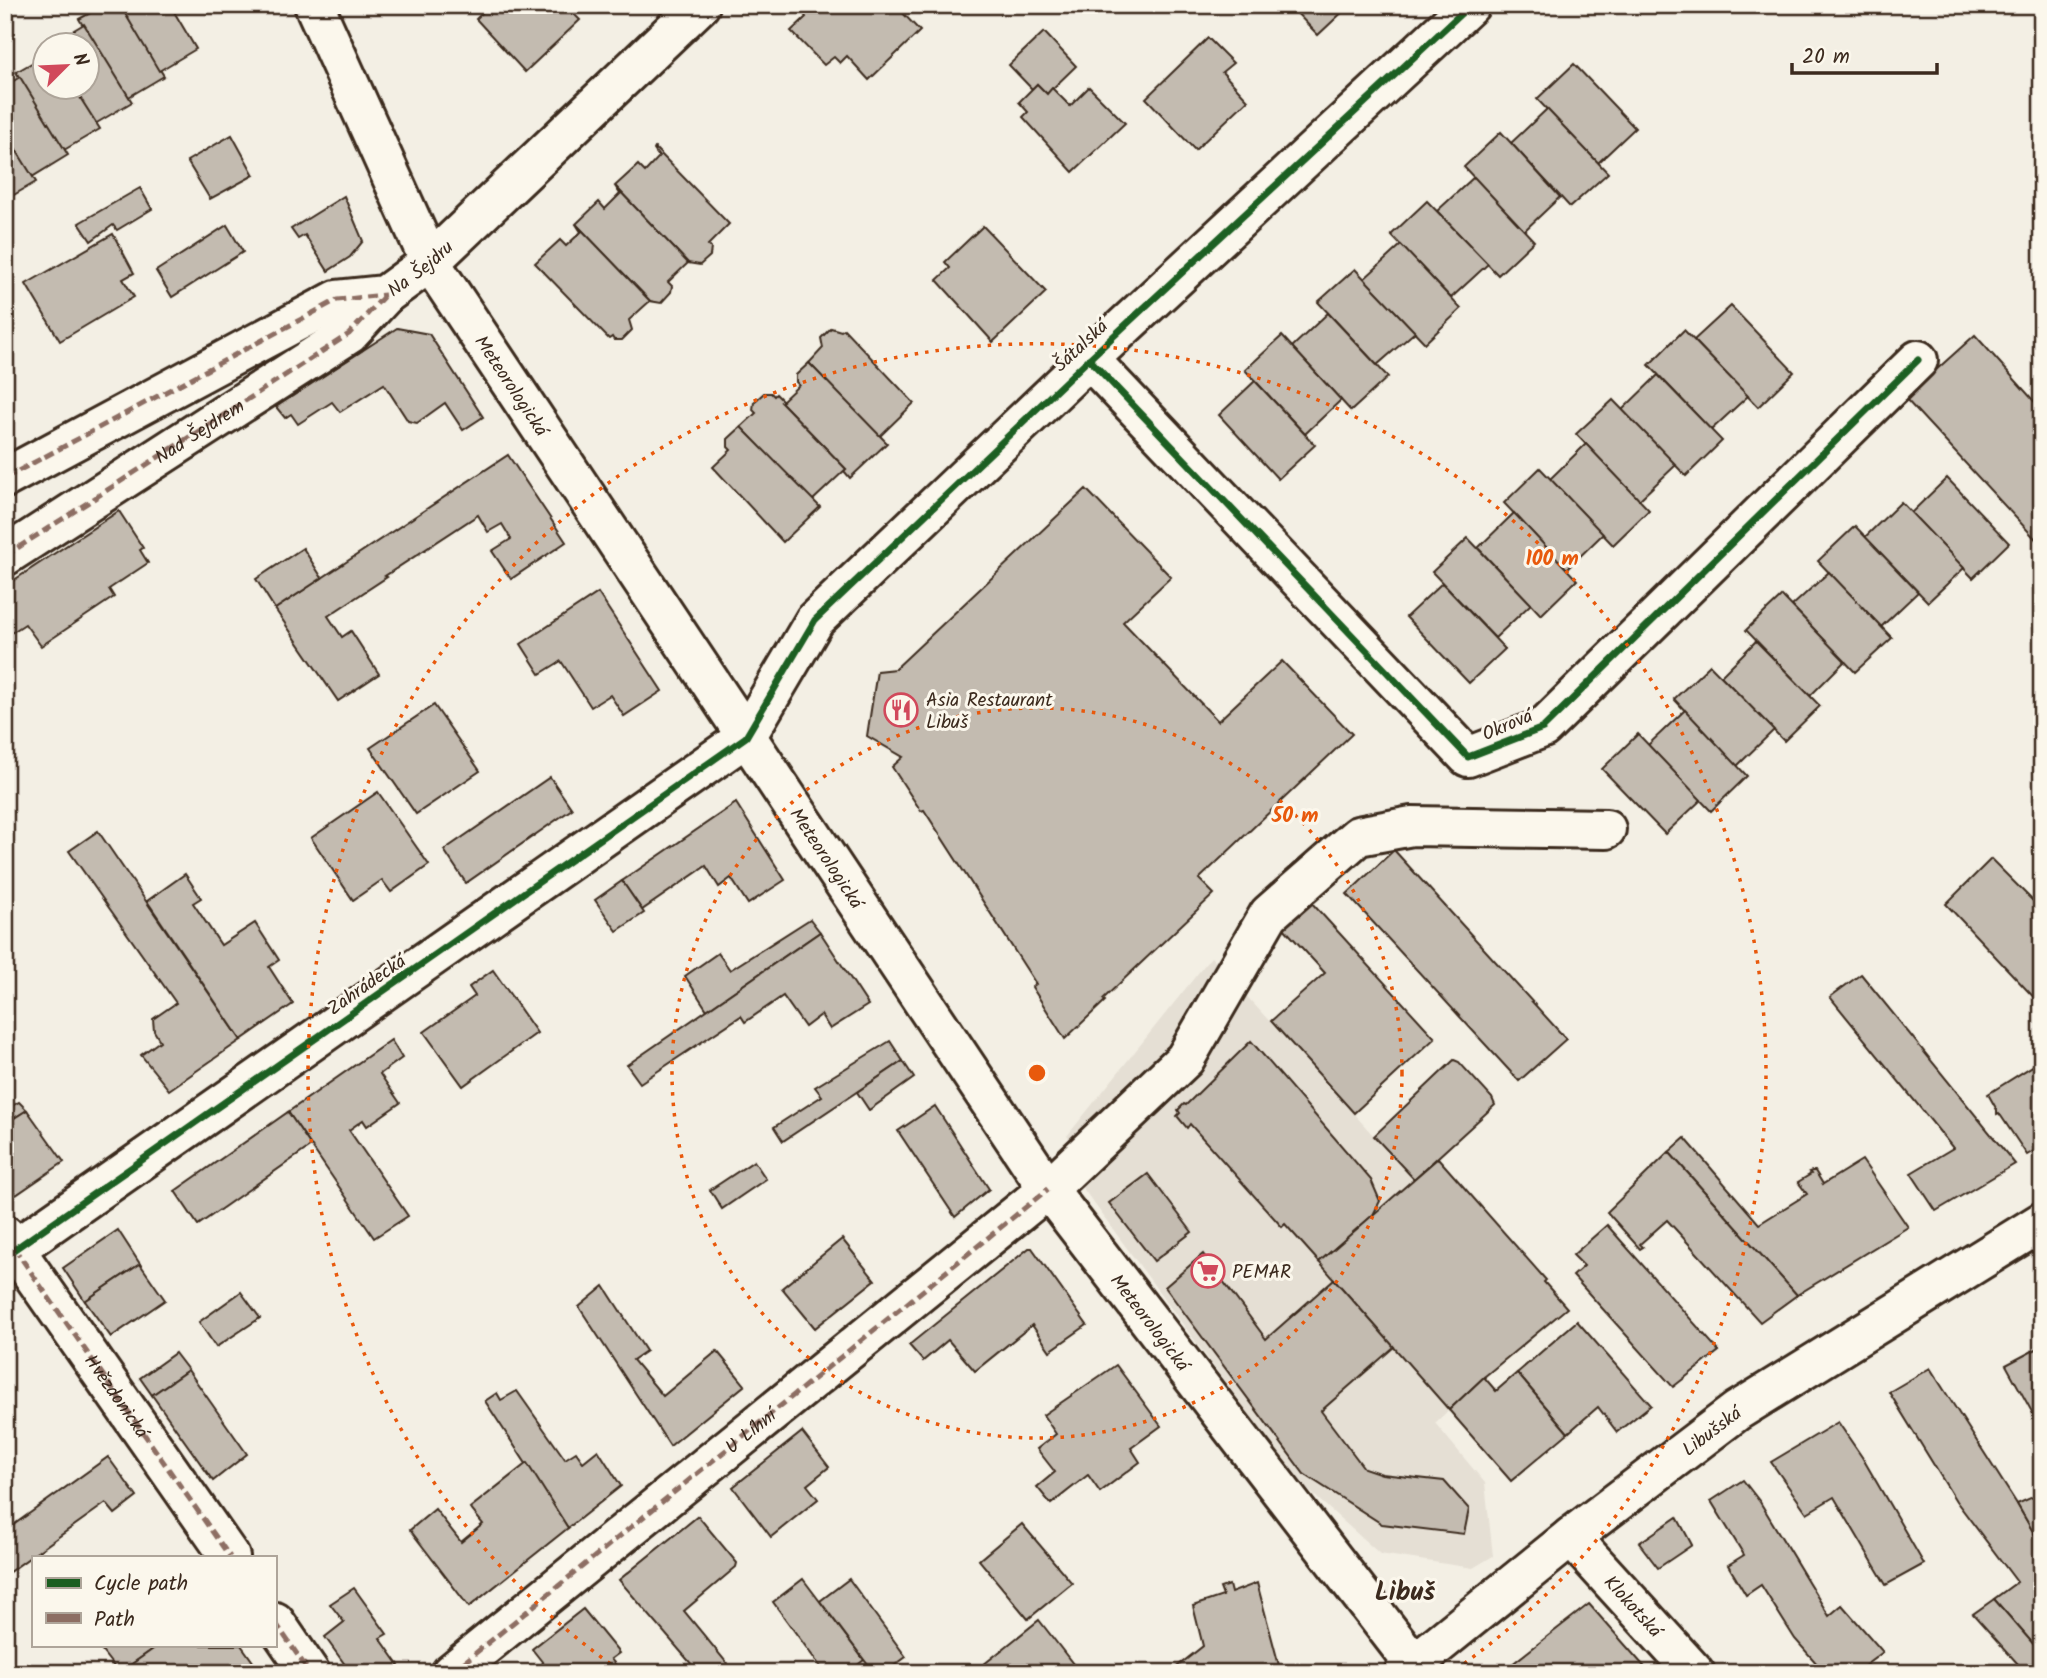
<svg xmlns="http://www.w3.org/2000/svg" width="2047" height="1678" font-family="Kalam,sans-serif">
<style>
.built{fill:#e5dfd4}
.building{fill:#c3bbb0;stroke:#3b2a1e;stroke-width:2}
.lines{fill:none;stroke-linecap:round;stroke-linejoin:round}
.minor-casing{stroke:#3b2a1e;stroke-width:44}
.major-casing{stroke:#3b2a1e;stroke-width:44}
.minor{stroke:#fbf7ec;stroke-width:38}
.major{stroke:#fbf7ec;stroke-width:38}
.quiet{stroke:#8d6e63;stroke-width:5;stroke-dasharray:10 5;stroke-linecap:butt}
.cycleway-casing{stroke:#fbf7ec;stroke-width:11}
.cycleway{stroke:#1b5e20;stroke-width:7}
.ring{fill:none;stroke:#e8590c;stroke-width:3.5;stroke-dasharray:3.5 7}
.labels{text-anchor:middle;stroke-width:6;stroke-linejoin:round;paint-order:stroke}
.street-label{font-size:19px;fill:#3b2a1e;stroke:#fbf7ec}
.poi-label{font-size:19px;fill:#3b2a1e;stroke:#fbf7ec;text-anchor:start}
.district-label{font-size:26px;font-weight:bold;fill:#3b2a1e;stroke:#fbf7ec}
.centre{fill:#e8590c;stroke:#fbf7ec;stroke-width:3.5}
.ring-label{font-size:21px;text-anchor:middle;font-weight:bold;fill:#e8590c;stroke:#fbf7ec;stroke-width:6;stroke-linejoin:round;paint-order:stroke}
</style>
<rect width="100%" height="100%" fill="#f3efe4"/>
<filter id="ink" filterUnits="userSpaceOnUse"><feTurbulence type="fractalNoise" baseFrequency=".0143" numOctaves="2"/><feDisplacementMap in="SourceGraphic" scale="14" xChannelSelector="R" yChannelSelector="G"/><feConvolveMatrix kernelMatrix="1 2 1 2 8 2 1 2 1" color-interpolation-filters="sRGB"/></filter>
<g filter="url(#ink)">
<!-- built -->
<path class="built" d="M1211 957 1413 1179 1438 1158 1546 1280 1544 1282 1567 1308 1484 1377 1435 1423 1485 1483 1493 1556 1473 1568 1380 1554 1298 1481 1079 1183 1093 1166 1067 1136Z"/>
<!-- building -->
<g class="building">
<path d="M105 5H120L164 76 127 98 79 19Z"/>
<path d="M120 5H170L196 49 159 71Z"/>
<path d="M490 5H570L568 8 580 20 525 72 476 19Z"/>
<path d="M806 5H900L897 7 920 31 869 80 847 56 840 63 834 57 824 65 791 31 806 17 801 10Z"/>
<path d="M1289 5H1350L1318 35Z"/>
<path d="M84 24 132 102 95 124 74 88H88V46H47Z"/>
<path d="M1044 32 1076 66 1047 94 1037 84 1032 89 1009 65Z"/>
<path d="M1208 38 1233 63 1222 72 1248 100 1195 150 1146 98Z"/>
<path d="M46 55V88H74L100 129 64 150 16 72Z"/>
<path d="M1574 64 1635 128 1598 163 1537 99Z"/>
<path d="M20 77 68 155 32 177 5 132V86Z"/>
<path d="M1037 84 1047 94 1052 88 1070 106 1089 87 1125 123 1073 172 1023 117 1028 112 1019 102Z"/>
<path d="M1547 109 1608 173 1570 207 1511 143Z"/>
<path d="M5 132 36 182 5 200Z"/>
<path d="M1501 132 1560 197 1524 231 1464 167Z"/>
<path d="M232 135 254 175 210 199 187 161Z"/>
<path d="M655 148 729 224 708 245 711 248 710 256 700 265 688 263 615 186 638 165 645 172 659 157 654 150Z"/>
<path d="M1474 177 1534 241 1498 275 1437 211Z"/>
<path d="M615 186 688 263 668 282 672 286 671 292 661 303 650 301 576 224 599 202 605 209 620 194Z"/>
<path d="M140 188 152 209 117 230 113 225 91 241 79 223Z"/>
<path d="M344 196 363 241 350 257 328 271 305 235 298 239 291 229Z"/>
<path d="M1427 201 1488 264 1451 298 1391 235Z"/>
<path d="M576 224 650 301 629 320 632 330 622 340H614L612 337 609 339 535 263 560 240 566 246 581 232Z"/>
<path d="M227 225 243 252 172 297 156 271Z"/>
<path d="M983 226 1046 292 993 342 937 280 950 268 945 262Z"/>
<path d="M113 234 134 273 123 279 134 297 60 341 26 284Z"/>
<path d="M1401 245 1461 309 1425 343 1364 279Z"/>
<path d="M1355 269 1415 332 1377 365 1318 302Z"/>
<path d="M1731 306 1794 372 1758 407 1694 340Z"/>
<path d="M1328 313 1388 377 1351 411 1292 347Z"/>
<path d="M397 328 429 334 483 417 463 430 445 403 417 423 408 421 384 384 340 412 332 402 298 424 291 414 285 418 276 407Z"/>
<path d="M831 328 841 331 844 329 914 403 879 437 809 363 823 348 821 338Z"/>
<path d="M1684 330 1748 396 1711 430 1649 365Z"/>
<path d="M1975 335 2042 410V546L1905 398Z"/>
<path d="M1282 336 1341 400 1305 434 1245 370Z"/>
<path d="M809 363 887 443 850 478 844 471 846 469 781 402 799 385 796 382V375Z"/>
<path d="M1658 375 1722 441 1686 476 1622 410Z"/>
<path d="M1255 381 1315 445 1278 479 1219 415Z"/>
<path d="M764 393H771L774 396 776 394 783 401 781 402 846 469 812 501 741 427 756 413 753 410 754 402Z"/>
<path d="M1613 400 1676 465 1639 500 1576 434Z"/>
<path d="M741 427 820 507 783 542 713 467 731 450 728 447V439Z"/>
<path d="M1586 444 1649 510 1613 545 1550 479Z"/>
<path d="M508 455 566 542 511 579 492 551 511 539 502 524 488 532 478 515 385 576 387 577 328 616 342 637 351 631 379 674 338 701 275 609Z"/>
<path d="M1540 468 1603 534 1567 569 1504 503Z"/>
<path d="M1947 478 2009 543 1973 578 1911 513Z"/>
<path d="M1086 489 1171 577 1123 622 1218 721 1282 661 1352 734 1199 879 1214 894 1103 999 1105 1001 1065 1039 1032 987 1036 984 924 810 921 811 892 767 903 757 867 736 877 671 895 669Z"/>
<path d="M1901 502 1964 568 1928 602 1865 537Z"/>
<path d="M119 511 143 548 140 550 148 563 109 589 114 597 41 646 25 624 5 637V586Z"/>
<path d="M1514 513 1577 580 1541 615 1478 548Z"/>
<path d="M1855 526 1918 592 1881 627 1818 561Z"/>
<path d="M1468 538 1531 604 1495 638 1432 572Z"/>
<path d="M303 548 322 578 275 609 256 579Z"/>
<path d="M1829 572 1892 638 1855 672 1792 606Z"/>
<path d="M1442 583 1505 649 1469 683 1406 617Z"/>
<path d="M598 593 662 691 624 716 610 695 591 707 561 661 540 674 521 644Z"/>
<path d="M1782 596 1845 661 1810 696 1746 630Z"/>
<path d="M1756 641 1820 706 1784 741 1721 676Z"/>
<path d="M1710 665 1774 730 1737 766 1674 699Z"/>
<path d="M434 705 480 771 416 814 370 748Z"/>
<path d="M1685 710 1747 776 1711 811 1648 745Z"/>
<path d="M1638 734 1701 800 1665 834 1602 769Z"/>
<path d="M550 777 572 809 466 883 444 850Z"/>
<path d="M378 792 429 865 391 892 382 880 353 900 311 838Z"/>
<path d="M736 803 785 880 748 904 731 878 719 887 706 866 642 910 622 881Z"/>
<path d="M98 831 241 1040 169 1090 141 1055 160 1041 154 1031 153 1019 176 1003 69 851Z"/>
<path d="M1394 850 1566 1039 1519 1081 1347 894Z"/>
<path d="M1991 859 2042 910V1006L1946 904Z"/>
<path d="M185 874 201 898 193 903 221 945 255 923 279 960 269 967 293 1004 241 1040 147 901Z"/>
<path d="M622 881 644 913 617 931 595 900Z"/>
<path d="M1310 901 1435 1038 1354 1113 1271 1021 1325 973 1282 926Z"/>
<path d="M810 919 820 932 707 1010 685 976 718 953 730 970Z"/>
<path d="M820 932 868 1005 830 1029 821 1015 805 1027 783 996 745 1022 741 1016 640 1083 627 1065Z"/>
<path d="M493 970 537 1033 463 1086 424 1032 475 996 469 987Z"/>
<path d="M1861 974 2015 1164 1936 1211 1911 1173 1953 1148 1830 997Z"/>
<path d="M391 1040 402 1058 380 1074 400 1103 367 1126 363 1120 349 1130 408 1216 374 1238 288 1112Z"/>
<path d="M890 1041 903 1061 783 1141 774 1127 822 1096 815 1087Z"/>
<path d="M1251 1041 1371 1180 1380 1201 1373 1215 1319 1262 1285 1224 1282 1227 1190 1124 1187 1128 1177 1116 1180 1113 1178 1110 1184 1104 1186 1105Z"/>
<path d="M1454 1060 1459 1062 1492 1098 1495 1105 1414 1179 1374 1136Z"/>
<path d="M2042 1060V1146L2027 1155 1999 1113 1997 1114V1110L1988 1094Z"/>
<path d="M903 1061 914 1078 869 1110 857 1092Z"/>
<path d="M5 1099 10 1107 19 1102 27 1110 5 1124Z"/>
<path d="M935 1106 989 1189 955 1217 898 1131Z"/>
<path d="M27 1110 64 1162 16 1195 5 1179V1124Z"/>
<path d="M288 1112 311 1146 198 1225 175 1191Z"/>
<path d="M1685 1138 1759 1224 1807 1194 1798 1182 1811 1174 1809 1172 1812 1171H1815L1823 1184 1862 1160 1908 1227 1797 1295 1669 1152Z"/>
<path d="M1669 1152 1797 1295 1760 1322 1667 1220 1640 1244 1643 1247 1640 1249 1607 1212Z"/>
<path d="M1438 1158 1546 1280 1544 1282 1567 1308 1484 1377 1449 1410 1319 1262Z"/>
<path d="M754 1161 766 1179 722 1209 710 1190Z"/>
<path d="M1148 1174 1192 1232 1154 1261 1109 1203Z"/>
<path d="M1607 1225 1719 1351 1673 1387 1573 1276 1584 1266 1573 1255Z"/>
<path d="M118 1230 140 1264 85 1301 63 1268Z"/>
<path d="M842 1239 875 1280 815 1328 782 1288Z"/>
<path d="M1029 1248H1032L1087 1325 1050 1351 1032 1325 975 1371 948 1340 923 1361 909 1345Z"/>
<path d="M1203 1254 1266 1339 1334 1279 1394 1347 1321 1411 1364 1468 1382 1474 1444 1481 1469 1509 1464 1534 1382 1524 1304 1474 1165 1287Z"/>
<path d="M140 1264 165 1300 111 1337 85 1301Z"/>
<path d="M604 1286 646 1351 633 1360 663 1396 717 1351 745 1385 670 1446 579 1307Z"/>
<path d="M241 1292 260 1318 216 1347 199 1322Z"/>
<path d="M1577 1321 1651 1405 1617 1432 1598 1407 1568 1433 1517 1373Z"/>
<path d="M2042 1346V1430L2006 1365Z"/>
<path d="M175 1353 188 1370 152 1395 140 1378Z"/>
<path d="M1116 1365 1161 1426 1131 1448 1140 1462 1100 1492 1088 1475 1051 1504 1037 1487 1055 1472 1037 1449 1056 1434 1043 1415Z"/>
<path d="M1930 1368 2017 1504 2042 1547V1654L1994 1599 2017 1582 1956 1501 1889 1392Z"/>
<path d="M188 1370 247 1454 213 1481 152 1395Z"/>
<path d="M1517 1373 1568 1433 1511 1481 1449 1410 1484 1377 1496 1391Z"/>
<path d="M517 1391 565 1459 576 1452 583 1462 598 1450 621 1486 568 1528 485 1401 497 1393 501 1400Z"/>
<path d="M1838 1422 1862 1457 1924 1564 1886 1585 1834 1497 1807 1513 1771 1462Z"/>
<path d="M802 1432 829 1467 807 1485 818 1499 771 1537 733 1487Z"/>
<path d="M108 1457 137 1497 115 1514 106 1503 5 1575V1531Z"/>
<path d="M527 1463 568 1528 469 1607 410 1530 435 1509 461 1542 483 1524 470 1508Z"/>
<path d="M1743 1480 1760 1502 1829 1616 1842 1605 1883 1652 1855 1673H1825L1795 1639 1761 1585 1746 1595 1728 1565 1744 1555 1711 1501Z"/>
<path d="M2042 1493V1547L2017 1504Z"/>
<path d="M698 1516 737 1563 736 1567 684 1611 731 1668 725 1673H699L619 1580Z"/>
<path d="M1677 1517 1692 1545 1658 1568 1639 1543Z"/>
<path d="M1022 1524 1072 1583 1028 1619 979 1560Z"/>
<path d="M803 1579 864 1660 847 1673H825L773 1602Z"/>
<path d="M849 1579 906 1657 884 1673H874L820 1601Z"/>
<path d="M1257 1583 1281 1673H1169L1203 1646 1193 1606 1223 1596 1220 1588 1229 1585 1231 1593Z"/>
<path d="M354 1588 387 1634 380 1638 399 1665 389 1673H351L325 1637 344 1622 330 1604Z"/>
<path d="M1994 1599 2042 1654V1668L2037 1673H2026L1973 1614Z"/>
<path d="M1589 1604 1650 1673H1590L1583 1666 1574 1673H1517L1511 1665Z"/>
<path d="M583 1609 619 1653 611 1659 622 1673H551L532 1649Z"/>
<path d="M1039 1620 1080 1673H973Z"/>
<path d="M97 1645H159L119 1673Z"/>
<path d="M159 1645H241L261 1673H119Z"/>
</g>
<g class="lines">
<defs>
<g id="minor">
<path d="M1089 359 1468 757 1543 728 1918 360"/>
<path id="s1" d="M5 478 337 300 385 295 430 262 700 5"/>
<path id="s2" d="M5 556 349 334 385 295"/>
<path id="s3" d="M5 1235 230 1557"/>
<path d="M5 1256 746 737 815 620 1089 359 1470 5"/>
<path id="s4" d="M1571 1537 1695 1673"/>
<path d="M275 1622 310 1673"/>
<path id="s5" d="M1414 1664 1571 1537 1737 1411 2042 1222"/>
<path id="s6" d="M451 1673 1048 1189 1185 1059 1269 914 1358 836 1412 826 1606 829"/>
</g>
<g id="major">
<path id="s7" d="M314 5 430 262 1048 1189 1414 1664 1404 1673"/>
</g>
</defs>
<!-- minor casing -->
<use href="#minor" class="minor-casing"/>
<!-- major casing -->
<use href="#major" class="major-casing"/>
<!-- minor -->
<use href="#minor" class="minor"/>
<!-- major -->
<use href="#major" class="major"/>
<!-- quiet -->
<g class="quiet">
<path d="M5 478 337 300 385 295"/>
<path d="M5 556 349 334 385 295"/>
<path d="M5 1235 230 1557"/>
<path d="M275 1622 310 1673"/>
<path d="M451 1673 1048 1189"/>
</g>
<defs>
<g id="cycleway">
<path d="M1089 359 1468 757 1543 728 1918 360"/>
<path d="M5 1256 746 737 815 620 1089 359 1470 5"/>
</g>
</defs>
<!-- cycleway casing -->
<use href="#cycleway" class="cycleway-casing"/>
<!-- cycleway -->
<use href="#cycleway" class="cycleway"/>
</g>
</g>
<!-- distance rings -->
<g class="ring">
<circle cx="1037" cy="1073" r="365"/>
<path d="M619 1670A729 729 0 1 1 1455 1670"/>
</g>
<!-- icons -->
<defs>
<symbol id="restaurant-ring" viewBox="-11 -11 22 22"><circle r="9.5" fill="#fbf7ec" stroke="#d1495b" stroke-width="1.5"/><path d="M-5-6h1v4h1v-4h1v4h1v-4h1v5L-1.5 .5V6h-2V.5L-5-1ZM5-6V6H3V1.5H1.5Q1.5-4 5-6Z" fill="#d1495b"/></symbol>
<symbol id="supermarket-ring" viewBox="-11 -11 22 22"><circle r="9.5" fill="#fbf7ec" stroke="#d1495b" stroke-width="1.5"/><path d="M-6-5.5h2.5l.6 2H6L4.5 2H-2.5L-4.4-4H-6ZM-1.5 3.2a1.3 1.3 0 1 0 .1 0ZM3 3.2a1.3 1.3 0 1 0 .1 0Z" fill="#d1495b"/></symbol>
</defs>
<g fill-rule="evenodd">
<use href="#restaurant-ring" x="882" y="691" width="38" height="38"/>
<use href="#supermarket-ring" x="1189" y="1252" width="38" height="38"/>
</g>
<g class="labels">
<!-- street labels -->
<g class="street-label">
<text dy="7" stroke="none"><textPath href="#s1" startOffset="469">Na Šejdru</textPath></text>
<text transform="translate(1080 345) rotate(-43)" y="7">Šátalská</text>
<text dy="7" stroke="none"><textPath href="#s7" startOffset="430">Meteorologická</textPath></text>
<text dy="7" stroke="none"><textPath href="#s2" startOffset="231">Nad Šejdrem</textPath></text>
<text transform="translate(1507 724) rotate(-23)" y="7">Okrová</text>
<text dy="7" stroke="none"><textPath href="#s7" startOffset="998">Meteorologická</textPath></text>
<text transform="translate(366 984) rotate(-35)" y="7">Zahrádecká</text>
<text dy="7" stroke="none"><textPath href="#s7" startOffset="1564">Meteorologická</textPath></text>
<text dy="7" stroke="none"><textPath href="#s3" startOffset="196">Hvězdonická</textPath></text>
<text dy="7" stroke="none"><textPath href="#s6" startOffset="385">U Líhní</textPath></text>
<text dy="7" stroke="none"><textPath href="#s5" startOffset="378">Libušská</textPath></text>
<text dy="7" stroke="none"><textPath href="#s4" startOffset="93">Klokotská</textPath></text>
</g>
<!-- poi labels -->
<g class="poi-label">
<text x="926" y="706">Asia Restaurant<tspan x="926" dy="22">Libuš</tspan></text>
<text x="1232" y="1278">PEMAR</text>
</g>
<!-- district labels -->
<g class="district-label">
<text x="1405" y="1600">Libuš</text>
</g>
</g>
<circle cx="1037" cy="1073" r="10" class="centre"/>
<g class="ring-label">
<text x="1552" y="565">100 m</text>
<text x="1295" y="822">50 m</text>
</g>
<!-- margin -->
<rect width="2047" height="1678" fill="none" stroke="#fbf7ec" stroke-width="28"/>
<rect x="14" y="14" width="2019" height="1650" fill="none" stroke="#3b2a1e" stroke-width="2.5" filter="url(#ink)"/>
<!-- legend -->
<rect x="32" y="1556" width="245" height="91" fill="#fbf7ec" stroke="#aea59a" stroke-width="2"/>
<rect x="46" y="1578" width="35" height="10" fill="#1b5e20" stroke="#aea59a" stroke-width="2"/>
<text x="94" y="1590" font-size="21" fill="#3b2a1e">Cycle path</text>
<rect x="46" y="1613" width="35" height="10" fill="#8d6e63" stroke="#aea59a" stroke-width="2"/>
<text x="94" y="1626" font-size="21" fill="#3b2a1e">Path</text>
<!-- north arrow -->
<g transform="translate(66 66) rotate(66)"><circle r="33" fill="#fbf7ec" stroke="#aea59a" stroke-width="2"/>
<path d="M0-5L12 26L0 18L-12 26Z" fill="#d1495b"/>
<text y="-10" font-size="19" font-weight="bold" text-anchor="middle" fill="#3b2a1e">N</text>
</g>
<!-- scale -->
<path d="M1792 63v10h145v-10" fill="none" stroke="#3b2a1e" stroke-width="3.5"/>
<text x="1802" y="63" font-size="21" fill="#3b2a1e" stroke="#fbf7ec" stroke-width="5" paint-order="stroke">20 m</text>
</svg>
